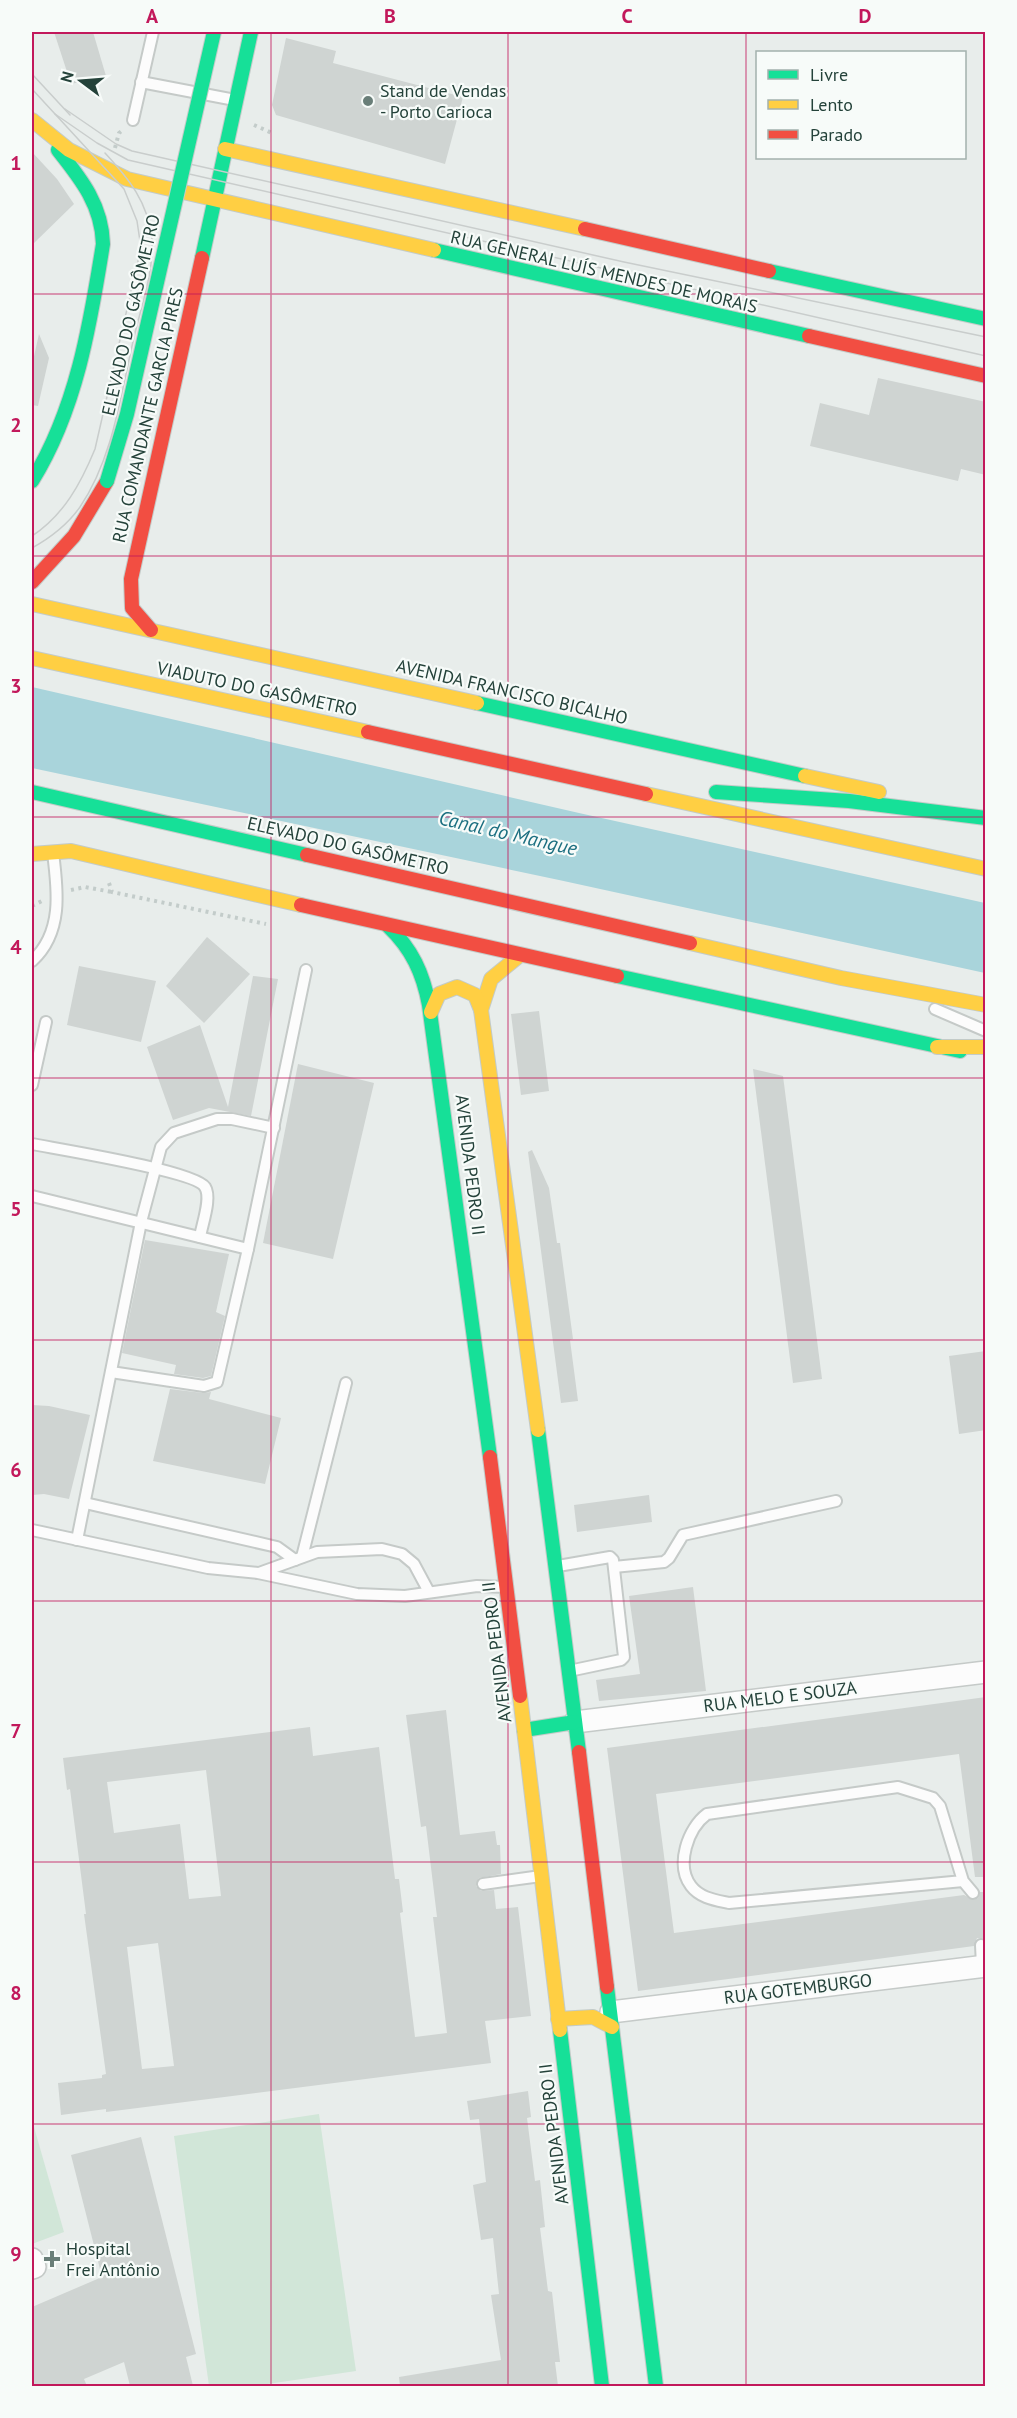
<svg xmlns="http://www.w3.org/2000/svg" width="1017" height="2418" font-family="'PT Sans',sans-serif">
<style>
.green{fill:#d1e6d8}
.water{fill:#a9d4db}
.building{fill:#cfd4d2;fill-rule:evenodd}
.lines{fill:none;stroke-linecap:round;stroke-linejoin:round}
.lane-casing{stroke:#c5cac8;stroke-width:14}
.street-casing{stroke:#c5cac8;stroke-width:24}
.fast-casing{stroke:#c3cbc8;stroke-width:16}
.slow-casing{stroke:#c3cbc8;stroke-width:16}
.jam-casing{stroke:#c3cbc8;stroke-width:16}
.path{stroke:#c3ccca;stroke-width:4;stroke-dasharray:3 4.5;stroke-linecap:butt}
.lane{stroke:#fcfcfc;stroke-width:10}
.street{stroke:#fcfcfc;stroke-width:21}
.fast{stroke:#16e098;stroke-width:14}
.slow{stroke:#ffcf43;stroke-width:14}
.jam{stroke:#f24e42;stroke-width:14}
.tram{stroke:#c9cdcc;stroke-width:1.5}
.fast-bridge-casing{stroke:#c3ccc9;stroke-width:16;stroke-linecap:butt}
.fast-bridge{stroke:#16e098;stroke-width:14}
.grid{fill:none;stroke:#c2185b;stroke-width:1.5;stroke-opacity:0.55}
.poi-dot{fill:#697e78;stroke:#f7fbf9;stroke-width:2}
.labels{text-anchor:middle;stroke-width:4.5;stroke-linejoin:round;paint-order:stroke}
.poi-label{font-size:18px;fill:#24423a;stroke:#f7fbf9;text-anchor:start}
.street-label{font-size:18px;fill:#24423a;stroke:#f7fbf9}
.water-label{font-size:20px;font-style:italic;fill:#1c6f80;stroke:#f7fbf9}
.neatline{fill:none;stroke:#c2185b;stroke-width:2}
.grid-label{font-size:20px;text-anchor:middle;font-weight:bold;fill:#c2185b}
</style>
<rect width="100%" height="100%" fill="#e8edeb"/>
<!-- green -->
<g class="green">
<path d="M319 2114 356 2371 254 2386H209L174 2136Z"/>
<path d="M32 2120 64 2232 32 2244Z"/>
</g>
<!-- water -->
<path class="water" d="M32 687 579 813 985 903V973L559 880 32 768Z"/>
<!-- building -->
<g class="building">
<path d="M54 32H93L106 76 71 84Z"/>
<path d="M286 38 336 51 333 63 463 97 445 164 276 115 272 105Z"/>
<path d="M32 152 57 179 74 204 32 245Z"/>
<path d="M39 334 49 358 38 406 32 405V365Z"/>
<path d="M878 378 986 402V475L961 469 958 481 810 446 820 403 869 415Z"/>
<path d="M207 937 250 974 204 1023 166 986Z"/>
<path d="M79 966 156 981 141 1042 67 1025Z"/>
<path d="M253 976 278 979 251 1116 209 1108 173 1120 147 1047 200 1025 228 1107Z"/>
<path d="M539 1011 549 1091 521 1095 511 1014Z"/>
<path d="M298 1064 374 1083 333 1259 263 1243Z"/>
<path d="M753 1069 783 1076 822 1379 793 1383Z"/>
<path d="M532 1150 549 1188 557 1243H560L573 1339 570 1340 578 1401 561 1403 528 1152Z"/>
<path d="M145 1240 229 1254 216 1312 225 1316 211 1376 203 1378 174 1374 176 1365 122 1353Z"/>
<path d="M986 1351V1430L959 1434 949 1356Z"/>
<path d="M170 1389 203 1393 211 1392 209 1399 281 1418 265 1484 153 1461Z"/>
<path d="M32 1405 49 1406 90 1415 69 1499 44 1494 32 1495Z"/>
<path d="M649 1495 652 1522 577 1532 574 1505Z"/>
<path d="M693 1587 706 1691 599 1701 596 1680 640 1674 629 1596Z"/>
<path d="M986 1697V1877H975L959 1754 656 1794 674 1933 964 1895 974 1900 978 1898 980 1892H986V1939L977 1938 974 1946 638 1991 607 1748Z"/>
<path d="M446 1710 460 1835 495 1831 497 1845H500L501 1874 479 1878 476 1886 481 1891 494 1890 496 1909 518 1907 531 2016 485 2021 491 2063 106 2112V2109L61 2115 58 2083 102 2078V2075L106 2074 84 1914H86L70 1789 67 1790 63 1758 310 1727 313 1756 379 1747 395 1879H399L403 1912 400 1913 415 2037 447 2033 433 1917H437L426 1826 421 1827 406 1715ZM206 1770 221 1896 189 1899 180 1824 114 1833 107 1782ZM158 1943 174 2066 142 2069 127 1947Z"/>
<path d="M528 2091 531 2117 527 2118 535 2181 540 2180 545 2227 540 2228 548 2291 552 2292 560 2362H555L558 2386H400L399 2377 501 2360 491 2295 499 2294 493 2238 481 2240 473 2185 486 2182 479 2119 470 2120 467 2101Z"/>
<path d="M141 2137 196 2354 186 2357 193 2386H130L124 2362 84 2379 87 2386H32V2307L102 2277 71 2155Z"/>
</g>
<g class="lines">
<defs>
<g id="lane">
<path d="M141 82 235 100"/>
<path d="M133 120 153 32"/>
<path d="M32 961C63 933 58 891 53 853"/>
<path d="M935 1009 986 1031"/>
<path d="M32 1085 46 1022"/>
<path d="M32 1144C57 1149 195 1171 205 1187 212 1198 202 1224 200 1237"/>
<path d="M32 1196 248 1249 306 970"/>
<path d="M111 1372 204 1386 217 1382 248 1249"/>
<path d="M85 1503 277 1547 295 1560"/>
<path d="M32 1530 208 1568 258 1573 357 1594 405 1596 477 1586 507 1587"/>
<path d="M77 1540 141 1222 161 1147 174 1133 217 1119H232L274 1128"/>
<path d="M302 1557 346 1383"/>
<path d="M558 1566 610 1557 613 1560 624 1657 621 1660 569 1671"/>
<path d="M614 1567 664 1562 669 1558 683 1535 836 1501"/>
<path d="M259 1573 317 1552 382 1549 402 1554 414 1564 429 1592"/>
<path d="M963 1881 729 1903C715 1900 700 1898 691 1886 675 1865 688 1828 707 1814L898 1787 933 1798 940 1806 963 1881 973 1893"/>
<path d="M483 1884 541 1876"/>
<path d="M981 1945 982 1966"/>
</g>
<g id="street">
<path d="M575 1722 986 1672"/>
<path d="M611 2012 986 1966"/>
<path d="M32 2259 35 2267 32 2268"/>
</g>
<g id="fast">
<path d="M434 250 809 336"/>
<path d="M202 258 251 32"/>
<path d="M769 271 986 319"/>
<path d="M32 481C76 410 90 326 103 244 102 205 81 179 58 150"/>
<path d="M477 703 805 776"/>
<path d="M32 792 307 855"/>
<path d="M716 792 849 801 986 818"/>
<path d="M388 926C412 949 423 973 429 1005L490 1457"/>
<path d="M617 976 960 1051"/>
<path d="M538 1430 579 1752"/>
<path d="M524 1730 575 1722"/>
<path d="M607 1987 656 2386"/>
<path d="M560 2030 602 2386"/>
</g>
<g id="slow">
<path d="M32 120 69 150 127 179 434 250"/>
<path d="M225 149 585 229"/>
<path d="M32 604 477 703"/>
<path d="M32 658 368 732"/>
<path d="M805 776 879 792"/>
<path d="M646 794 986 869"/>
<path d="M32 854 71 851 301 905"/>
<path d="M690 943 841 978 986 1005"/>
<path d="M520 955 491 979 481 1010 538 1430"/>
<path d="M431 1012 439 994 457 987 475 995 481 1010"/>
<path d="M937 1047H986"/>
<path d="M520 1696 560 2030"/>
<path d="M558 2019 593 2017 612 2027"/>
</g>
<g id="jam">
<path d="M585 229 769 271"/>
<path d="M809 336 986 376"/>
<path d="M32 582 74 536 107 481"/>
<path d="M151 630 132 608 131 579 202 258"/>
<path d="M368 732 646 794"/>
<path d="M307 855 690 943"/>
<path d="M301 905 617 976"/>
<path d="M490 1457 520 1696"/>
<path d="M579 1752 607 1987"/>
</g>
</defs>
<!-- lane casing -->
<use href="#lane" class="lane-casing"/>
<!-- street casing -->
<use href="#street" class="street-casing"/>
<!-- fast casing -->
<use href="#fast" class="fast-casing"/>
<!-- slow casing -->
<use href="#slow" class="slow-casing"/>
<!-- jam casing -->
<use href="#jam" class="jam-casing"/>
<!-- path -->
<g class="path">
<path d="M254 125 272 133"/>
<path d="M115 148 119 133 124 129"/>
<path d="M109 883 112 892 266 924"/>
<path d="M71 890 85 887 112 892"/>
<path d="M32 906 42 901"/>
</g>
<!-- lane -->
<use href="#lane" class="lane"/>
<!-- street -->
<use href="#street" class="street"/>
<!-- fast -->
<use href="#fast" class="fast"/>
<!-- slow -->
<use href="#slow" class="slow"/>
<!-- jam -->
<use href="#jam" class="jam"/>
<!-- tram -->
<g class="tram">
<path d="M32 74 70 115"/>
<path d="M32 89 124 189 137 221 141 248 95 449C81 483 64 515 32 536"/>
<path d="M65 109 116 144 132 151 624 262 986 337"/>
<path d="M55 114 97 143 128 160 986 356"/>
<path d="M32 548C50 538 68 524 80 507 114 457 121 391 135 333 142 304 154 270 152 239 148 202 129 179 105 153"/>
</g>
<defs>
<path id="fast-bridge" d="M107 481 127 414 214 32"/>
</defs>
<!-- fast-bridge casing -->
<use href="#fast-bridge" class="fast-bridge-casing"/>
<!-- fast-bridge -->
<use href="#fast-bridge" class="fast-bridge"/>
</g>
<!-- grid -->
<path class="grid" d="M271 32V2386M508 32V2386M746 32V2386M32 294H986M32 556H986M32 817H986M32 1078H986M32 1340H986M32 1601H986M32 1862H986M32 2124H986"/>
<!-- markers -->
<g class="poi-dot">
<circle cx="368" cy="101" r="6"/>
<path d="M49 2250h6v6h6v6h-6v6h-6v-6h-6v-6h6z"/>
</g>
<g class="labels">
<!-- poi labels -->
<g class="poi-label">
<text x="380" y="97">Stand de Vendas<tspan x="380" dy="21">- Porto Carioca</tspan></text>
<text x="66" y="2255">Hospital<tspan x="66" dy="21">Frei Antônio</tspan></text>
</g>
<!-- street labels -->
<g class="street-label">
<text transform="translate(604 272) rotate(13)" y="6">RUA GENERAL LUÍS MENDES DE MORAIS</text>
<text transform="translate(131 315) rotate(-77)" y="6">ELEVADO DO GASÔMETRO</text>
<text transform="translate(148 415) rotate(-77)" y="6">RUA COMANDANTE GARCIA PIRES</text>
<text transform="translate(257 689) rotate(12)" y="6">VIADUTO DO GASÔMETRO</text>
<text transform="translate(512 692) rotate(13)" y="6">AVENIDA FRANCISCO BICALHO</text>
<text transform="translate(348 846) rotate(13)" y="6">ELEVADO DO GASÔMETRO</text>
<text transform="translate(470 1165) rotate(83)" y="6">AVENIDA PEDRO II</text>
<text transform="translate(497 1652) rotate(-97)" y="6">AVENIDA PEDRO II</text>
<text transform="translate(780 1697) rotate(-7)" y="6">RUA MELO E SOUZA</text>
<text transform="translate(798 1989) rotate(-7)" y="6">RUA GOTEMBURGO</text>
<text transform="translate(554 2134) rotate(-97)" y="6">AVENIDA PEDRO II</text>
</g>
<!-- water labels -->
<g class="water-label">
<text transform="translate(508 833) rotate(13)" y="7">Canal do Mangue</text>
</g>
</g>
<!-- border -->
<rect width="1017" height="2418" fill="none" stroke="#f7fbf9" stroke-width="66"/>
<!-- legend -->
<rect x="756" y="51" width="210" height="108" fill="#f7fbf9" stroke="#a3b1ad" stroke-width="1.5"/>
<rect x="768" y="70" width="30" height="9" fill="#16e098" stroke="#a3b1ad" stroke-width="1.5"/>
<text x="810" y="81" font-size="18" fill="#24423a">Livre</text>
<rect x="768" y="100" width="30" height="9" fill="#ffcf43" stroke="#a3b1ad" stroke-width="1.5"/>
<text x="810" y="111" font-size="18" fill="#24423a">Lento</text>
<rect x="768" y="130" width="30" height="9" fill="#f24e42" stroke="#a3b1ad" stroke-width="1.5"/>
<text x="810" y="141" font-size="18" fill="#24423a">Parado</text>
<!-- north arrow -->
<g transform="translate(81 81) rotate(286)" stroke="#f7fbf9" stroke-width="4.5" paint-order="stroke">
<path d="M0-4.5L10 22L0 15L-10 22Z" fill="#24423a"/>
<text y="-9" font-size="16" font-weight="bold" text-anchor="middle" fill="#24423a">N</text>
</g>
<rect x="33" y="33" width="951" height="2352" class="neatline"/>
<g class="grid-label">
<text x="152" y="23">A</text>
<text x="390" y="23">B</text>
<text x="627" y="23">C</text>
<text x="865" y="23">D</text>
<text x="16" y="170">1</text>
<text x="16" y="432">2</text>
<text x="16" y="693">3</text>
<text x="16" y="954">4</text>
<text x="16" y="1216">5</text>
<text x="16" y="1477">6</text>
<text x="16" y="1738">7</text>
<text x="16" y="2000">8</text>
<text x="16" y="2261">9</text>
</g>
</svg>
